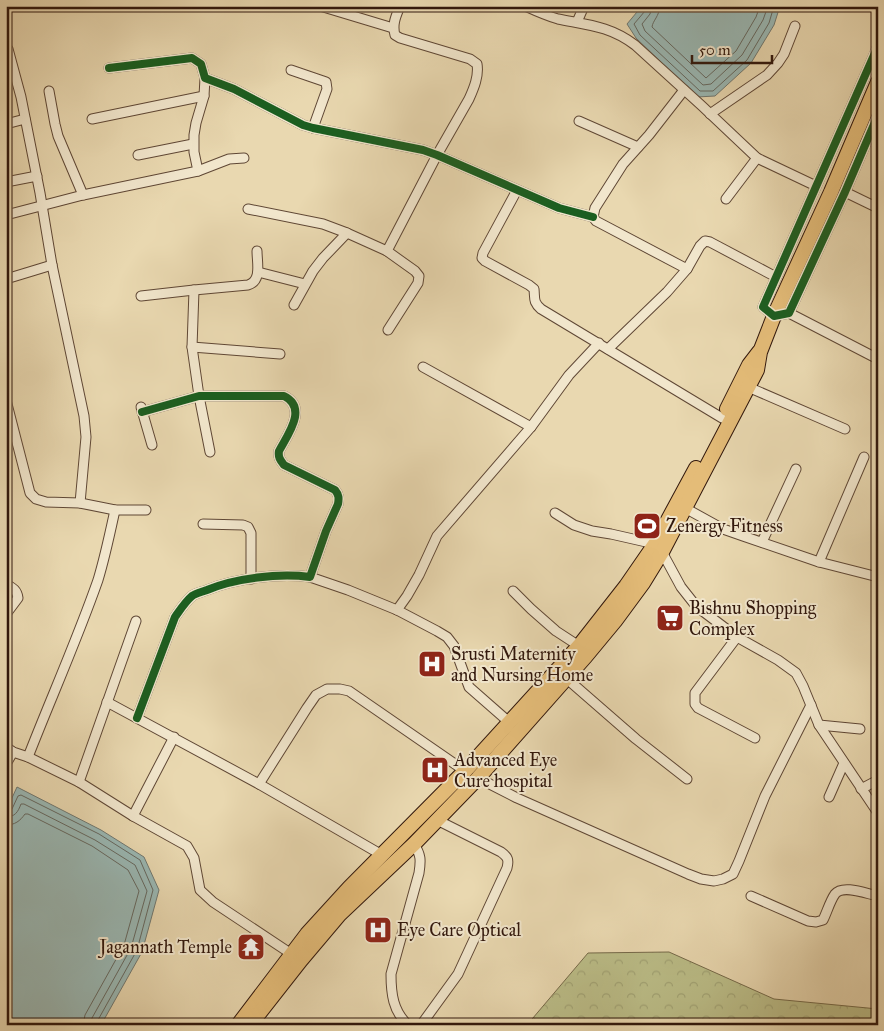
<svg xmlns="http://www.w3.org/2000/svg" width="884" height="1031" font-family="'IM FELL Great Primer',serif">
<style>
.forest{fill:url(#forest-crowns);stroke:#766a4a}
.water{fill:#9ab8b4;stroke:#707871}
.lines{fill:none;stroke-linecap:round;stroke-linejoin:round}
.shore{stroke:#666860;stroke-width:1}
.street-casing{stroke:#5f4735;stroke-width:11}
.primary-casing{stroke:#31170c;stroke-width:16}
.street{stroke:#f1e6cc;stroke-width:9}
.primary{stroke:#e4bc78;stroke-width:14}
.cycleway-casing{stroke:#f1e6cc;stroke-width:11}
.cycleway{stroke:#1b5e20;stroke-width:8}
.labels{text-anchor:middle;stroke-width:4;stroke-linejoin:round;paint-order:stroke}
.poi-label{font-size:18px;fill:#31170c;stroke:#f1e6cc;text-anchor:start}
</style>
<defs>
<pattern id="forest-crowns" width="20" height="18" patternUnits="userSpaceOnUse" patternTransform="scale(1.25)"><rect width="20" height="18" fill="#bbbd88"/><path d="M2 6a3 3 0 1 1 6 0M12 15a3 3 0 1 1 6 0" fill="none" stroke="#a1a274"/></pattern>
</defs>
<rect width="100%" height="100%" fill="#e9d8b0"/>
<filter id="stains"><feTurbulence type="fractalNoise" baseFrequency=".004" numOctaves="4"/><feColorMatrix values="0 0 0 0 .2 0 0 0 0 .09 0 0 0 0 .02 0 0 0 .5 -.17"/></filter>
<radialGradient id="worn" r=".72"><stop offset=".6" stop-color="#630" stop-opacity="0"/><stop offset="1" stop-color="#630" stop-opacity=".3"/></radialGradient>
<!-- forest -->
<path class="forest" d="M669 952 774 999 878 1009V1025H527L588 953Z"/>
<!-- water -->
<g class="water">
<path d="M642 6H780L774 25 751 63 715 96 697 97 636 38 627 24Z"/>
<path d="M17 787 101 830 144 857 159 890 142 952 101 1025H6V811Z"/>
</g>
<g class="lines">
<!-- shore -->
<g class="shore">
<path d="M646 6 645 11 634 24 640 35 700 91H713L747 60 769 23 774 6"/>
<path d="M652 6 650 14 642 24 645 31 703 85 711 84 742 55 763 20 768 6"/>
<path d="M660 6C659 17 653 20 652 27L706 78 736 51 756 17 760 6"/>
<path d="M6 811 12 809 18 796 21 795 99 834 140 860 153 890 137 950 98 1020 97 1025"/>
<path d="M6 817C15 817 18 812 21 804H24L95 840 135 865 147 891 131 948 92 1018 91 1025"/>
<path d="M6 825C15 825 20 821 25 814H28L92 846 128 870 139 891 124 945 85 1015 83 1025"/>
</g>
<defs>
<g id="street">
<path d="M320 6 393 28"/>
<path d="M525 6C536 11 547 16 558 19 588 25 610 26 635 45L702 106 757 158 816 186"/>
<path d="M577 22 584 6"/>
<path d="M878 46 763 307 774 316 789 313 845 192 878 115"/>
<path d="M8 49 21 97 40 193 52 265 84 416 86 437 80 503"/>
<path d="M109 68 192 58 201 64 205 78 234 89 303 125 313 128 423 150 437 155 559 208 593 217"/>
<path d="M291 70 326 82 327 89 313 128"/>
<path d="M684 90 649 135 623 164 595 208 593 217 596 221 687 269"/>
<path d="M49 91 55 124 58 136 83 195"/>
<path d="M710 114 767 75 778 63 784 54 795 26"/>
<path d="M92 119 204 96"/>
<path d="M579 121 638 147"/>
<path d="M6 124 25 119"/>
<path d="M138 155 193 144"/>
<path d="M198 171 229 159 244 158"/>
<path d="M6 182 37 176"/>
<path d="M517 190 483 253 482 258 485 261 529 285 534 289C535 299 533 302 541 309L722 418"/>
<path d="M845 192 878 208"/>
<path d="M726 199 757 158"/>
<path d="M248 209 323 224 347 233 387 251 437 155 469 99C474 88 479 76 477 64L470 59 400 38 395 35C392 24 396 16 400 6"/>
<path d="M6 215 83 195 198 171 194 152V135L196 123 204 96 205 78"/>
<path d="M387 251 415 271 419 276 418 283 388 330"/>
<path d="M258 272 305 284"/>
<path d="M6 279 52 265"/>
<path d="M194 290 192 347 199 396 210 452"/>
<path d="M141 296 194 290 248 285C262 281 257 263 257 251"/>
<path d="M294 305 313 271 323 258 347 233"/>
<path d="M789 313 878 359"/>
<path d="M192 347 280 354"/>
<path d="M608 349 667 292 687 269 700 246 705 241 710 242 776 277"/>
<path d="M423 367 531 427"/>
<path d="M748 387 845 429"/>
<path d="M6 400 30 493 36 499 46 502 80 503 115 510H146"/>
<path d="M141 407 152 445"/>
<path d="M685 508 723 529 743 536 819 562 878 577"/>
<path d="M555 513 574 525 592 531 611 534 655 544 662 552 681 587 696 606 737 637 778 660 796 673 803 686 819 725 878 813"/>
<path d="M203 524 243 525 248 527 251 533V579"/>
<path d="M762 542 796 469"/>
<path d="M819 562 864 457"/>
<path d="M310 577 348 590 397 610 437 631 447 637 454 646 469 687 509 722"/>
<path d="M6 584C13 588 17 590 18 598L6 614"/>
<path d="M513 591 531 609 556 631 579 646"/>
<path d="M397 610 407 596 419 575 437 536 531 427 569 375 599 343"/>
<path d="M737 637 695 693V704L698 708 755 738"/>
<path d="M566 678 636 739 687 779"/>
<path d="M107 702 259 784 382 855"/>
<path d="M137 718 175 617C180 610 185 602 192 596 196 593 202 592 207 590 235 578 279 573 310 577L326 531 338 504C339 498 339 495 335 490L284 465C280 460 278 457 279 451 288 434 308 408 284 396H199L142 412"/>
<path d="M819 725 860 729"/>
<path d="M6 747 13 752 28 757 79 782 133 816 187 846 194 858 200 890 213 902 296 957"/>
<path d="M28 757C51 698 77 640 98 580 105 557 110 533 115 510"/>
<path d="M6 764 13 752"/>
<path d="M478 778 517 798 688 874 701 879 714 881 723 879 733 874 739 861 765 796 811 705"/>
<path d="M79 782 136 621"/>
<path d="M259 784 307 708 316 695 327 689H340L349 691 465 771"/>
<path d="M861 789 878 780"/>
<path d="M829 797 844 763"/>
<path d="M133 816 174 737"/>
<path d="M751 896 808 921 816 922 823 920C827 912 830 901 835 894 843 884 867 894 878 896"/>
<path d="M408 1025C393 1011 391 994 391 974L419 873C421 860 421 855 414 844"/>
<path d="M421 1025 458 974 507 868C509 860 508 857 501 852L437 820"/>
</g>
<g id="primary">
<path d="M727 409 749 365 759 352"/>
<path d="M238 1025 307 934 349 888 465 771 579 646 626 586 655 544 696 468"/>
<path d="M250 1025 301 960 339 915 414 844 478 778 586 656 615 621 643 583 662 552 757 370 760 352 774 316 831 192 878 82"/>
</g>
</defs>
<!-- street casing -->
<use href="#street" class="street-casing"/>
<!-- primary casing -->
<use href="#primary" class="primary-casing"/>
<!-- street -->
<use href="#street" class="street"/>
<!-- primary -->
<use href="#primary" class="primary"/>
<defs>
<g id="cycleway">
<path d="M878 46 763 307 774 316 789 313 845 192 878 115"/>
<path d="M109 68 192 58 201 64 205 78 234 89 303 125 313 128 423 150 437 155 559 208 593 217"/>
<path d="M137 718 175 617C180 610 185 602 192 596 196 593 202 592 207 590 235 578 279 573 310 577L326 531 338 504C339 498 339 495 335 490L284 465C280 460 278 457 279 451 288 434 308 408 284 396H199L142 412"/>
</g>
</defs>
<!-- cycleway casing -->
<use href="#cycleway" class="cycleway-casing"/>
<!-- cycleway -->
<use href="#cycleway" class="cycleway"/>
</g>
<!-- icons -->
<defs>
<symbol id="stadium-square" viewBox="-11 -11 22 22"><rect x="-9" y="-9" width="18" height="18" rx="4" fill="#8f2418" stroke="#f1e6cc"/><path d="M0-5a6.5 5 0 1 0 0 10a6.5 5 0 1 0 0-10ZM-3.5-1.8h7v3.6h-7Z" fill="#fff"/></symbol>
<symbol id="supermarket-square" viewBox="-11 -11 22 22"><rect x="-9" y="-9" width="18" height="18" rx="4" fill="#8f2418" stroke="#f1e6cc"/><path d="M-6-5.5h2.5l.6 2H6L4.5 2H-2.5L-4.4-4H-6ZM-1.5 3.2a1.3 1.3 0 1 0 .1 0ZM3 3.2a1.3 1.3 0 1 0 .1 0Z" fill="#fff"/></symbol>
<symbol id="hospital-square" viewBox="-11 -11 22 22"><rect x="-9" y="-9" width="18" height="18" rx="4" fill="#8f2418" stroke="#f1e6cc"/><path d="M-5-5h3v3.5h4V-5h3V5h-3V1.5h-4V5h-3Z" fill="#fff"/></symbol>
<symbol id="temple-square" viewBox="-11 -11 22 22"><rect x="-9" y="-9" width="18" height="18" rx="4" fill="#8f2418" stroke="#f1e6cc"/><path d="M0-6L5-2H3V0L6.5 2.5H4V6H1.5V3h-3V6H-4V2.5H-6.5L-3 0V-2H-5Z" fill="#fff"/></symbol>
</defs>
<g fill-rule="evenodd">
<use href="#stadium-square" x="631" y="510" width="32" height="32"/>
<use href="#supermarket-square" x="654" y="602" width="32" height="32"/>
<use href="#hospital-square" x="416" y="648" width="32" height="32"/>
<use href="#hospital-square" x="419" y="754" width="32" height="32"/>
<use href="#hospital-square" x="362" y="914" width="32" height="32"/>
<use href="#temple-square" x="235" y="931" width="32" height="32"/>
</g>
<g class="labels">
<!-- poi labels -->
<g class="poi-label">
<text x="666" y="532">Zenergy Fitness</text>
<text x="689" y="614">Bishnu Shopping<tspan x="689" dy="21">Complex</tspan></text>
<text x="451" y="660">Srusti Maternity<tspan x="451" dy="21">and Nursing Home</tspan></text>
<text x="454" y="766">Advanced Eye<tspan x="454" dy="21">Cure hospital</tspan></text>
<text x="397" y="936">Eye Care Optical</text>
<text x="232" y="953" text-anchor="end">Jagannath Temple</text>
</g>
</g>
<!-- margin -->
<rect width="884" height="1031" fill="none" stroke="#e9d8b0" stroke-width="25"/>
<rect x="8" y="8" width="869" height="1016" fill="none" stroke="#31170c" stroke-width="2.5"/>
<rect x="12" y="12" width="859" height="1006" fill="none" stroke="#31170c"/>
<!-- scale -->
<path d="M692 55v8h80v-8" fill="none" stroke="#31170c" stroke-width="2.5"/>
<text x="699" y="55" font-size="15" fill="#31170c" stroke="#f1e6cc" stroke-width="4" paint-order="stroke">50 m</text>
<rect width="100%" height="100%" filter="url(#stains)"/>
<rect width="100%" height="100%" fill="url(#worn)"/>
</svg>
